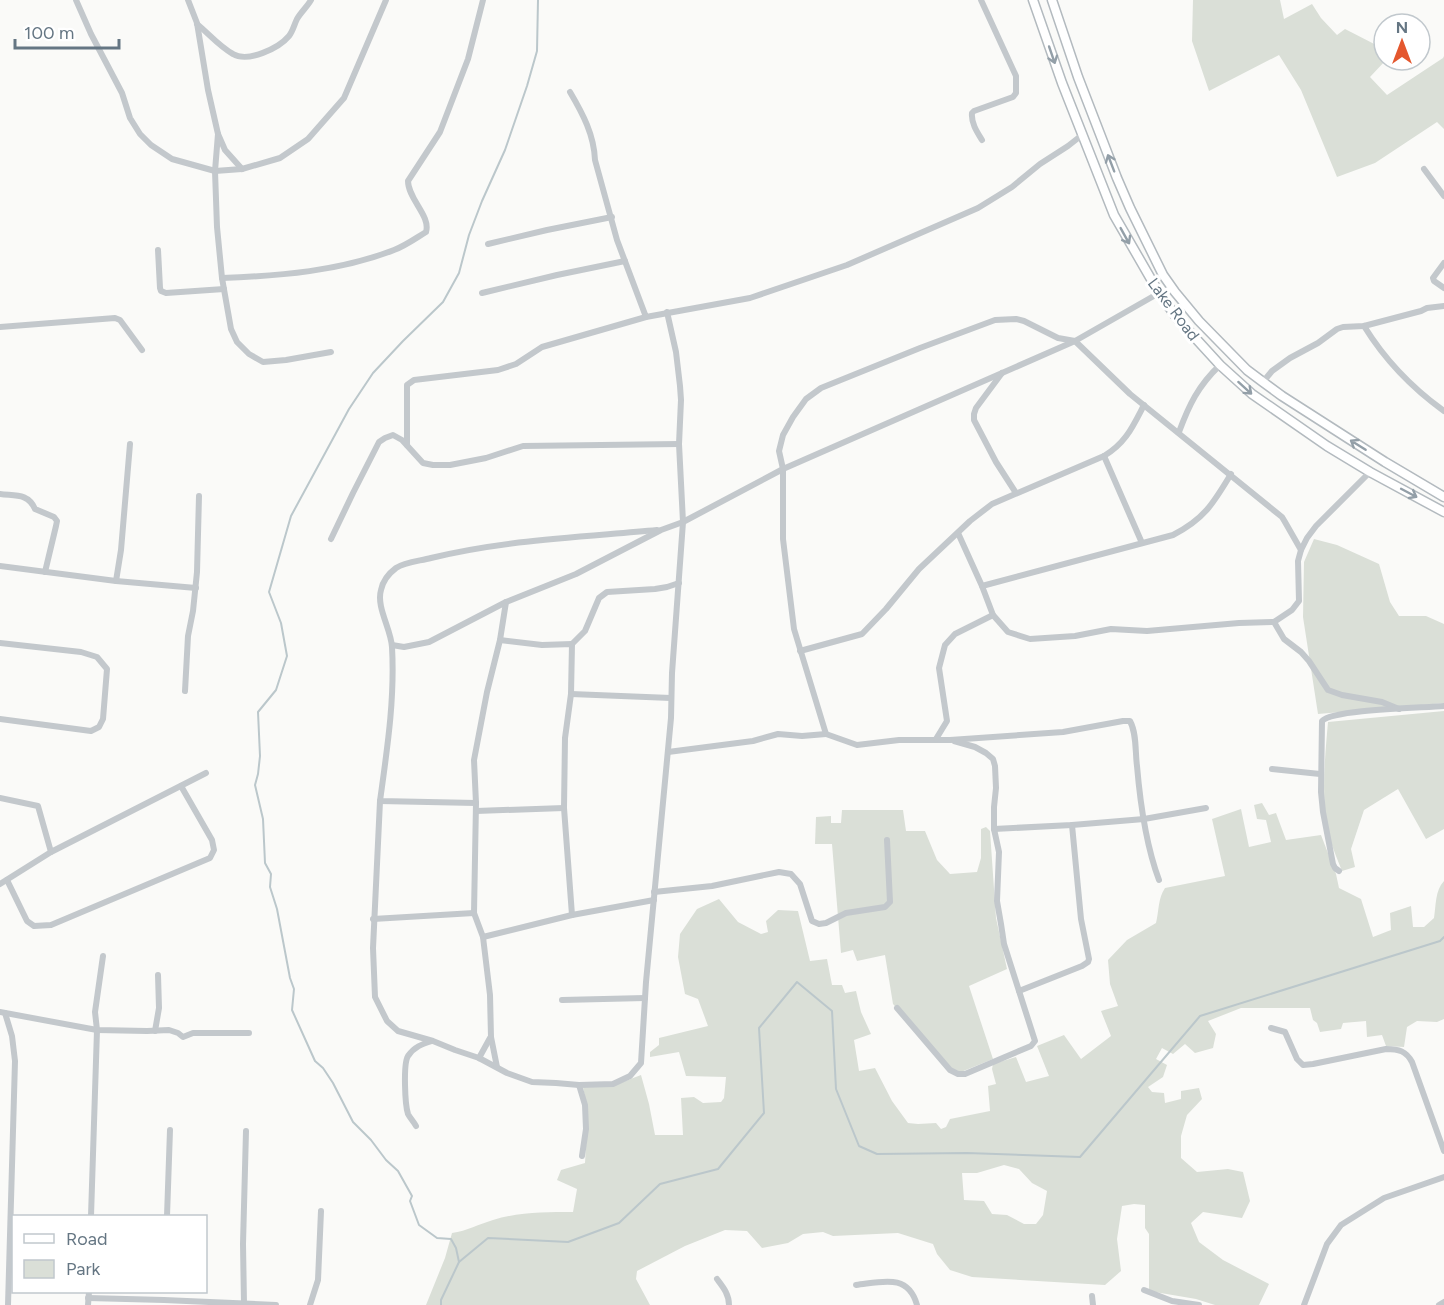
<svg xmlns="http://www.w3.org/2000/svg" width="1444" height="1305" font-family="Figtree,sans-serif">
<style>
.green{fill:#dadfd7;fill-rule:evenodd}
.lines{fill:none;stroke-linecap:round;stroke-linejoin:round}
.stream{stroke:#bbc7cb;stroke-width:2}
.secondary-casing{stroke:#b3babf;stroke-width:11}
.minor{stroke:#c3c8cc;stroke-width:6}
.secondary{stroke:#fff;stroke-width:8}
.oneway{stroke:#939fa8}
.labels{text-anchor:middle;stroke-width:6;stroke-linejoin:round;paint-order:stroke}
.street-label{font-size:16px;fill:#657683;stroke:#fff}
</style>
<rect width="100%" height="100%" fill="#fafaf8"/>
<!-- green -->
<g class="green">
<path d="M1193 0H1280L1284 19 1312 4 1321 18 1337 35 1345 29 1384 49V60H1386L1370 77 1387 95 1443 58 1444 56V129L1437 122 1375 163 1337 177 1301 90 1279 55 1209 91 1192 41Z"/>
<path d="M1314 539 1337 545 1379 564 1390 602 1399 616H1426L1444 624V703L1318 714 1303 617 1304 562Z"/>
<path d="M1444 711V829L1426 839 1398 789 1364 810 1351 849 1355 867 1342 871C1338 861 1334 851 1330 840 1320 805 1325 757 1328 722Z"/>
<path d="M1262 803 1269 815 1276 813 1286 840 1321 835 1336 874 1339 888 1361 899 1373 937 1391 930 1390 913 1411 906 1413 927H1424L1434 918C1436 906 1435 890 1444 881V1019L1437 1022 1417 1021 1407 1027 1404 1047 1386 1046 1382 1035 1367 1037 1366 1021 1343 1023 1341 1029 1320 1032 1317 1023 1313 1020 1310 1008H1241L1208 1021 1216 1034 1213 1048 1195 1053 1185 1044 1173 1054 1162 1048 1156 1059 1167 1065 1163 1077 1148 1087 1152 1092 1164 1093 1165 1103 1181 1099V1091L1199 1088 1202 1099 1187 1115 1181 1136V1158L1197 1172 1228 1169 1243 1172 1250 1201 1242 1218 1203 1212 1191 1223 1199 1242 1223 1260 1269 1284 1259 1305H1215L1196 1299 1149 1291V1234L1145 1228V1205L1134 1204 1122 1206 1117 1239 1121 1271 1105 1285 972 1277 950 1270 937 1254 933 1244 898 1233 833 1236 823 1232 803 1234 788 1243 762 1248 747 1231 725 1230 685 1246 637 1271 636 1279 650 1305H426L445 1258 452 1233C467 1231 479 1224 493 1220 519 1212 546 1212 573 1212L577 1189 557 1180 561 1170 585 1163 588 1113 583 1087 615 1085 641 1075 649 1104 655 1135H683L681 1098 694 1097 703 1103 721 1102 724 1098 726 1077 686 1076 679 1052 650 1057V1052L659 1045V1038L708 1026 698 999 685 994 678 957 680 934 697 909 719 899 738 922 761 934 768 932 766 921 778 910 798 911 810 961 827 959 832 985H842L845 993 856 991 861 1012 871 1034 854 1040 859 1071 875 1068 892 1101 908 1123 918 1124 936 1123 941 1129 946 1127 950 1119 990 1111 988 1086 996 1084 992 1069 993 1064 1016 1057 1026 1082 1049 1076 1037 1046 1064 1035 1081 1059 1111 1036 1101 1011 1118 1006 1110 984 1108 960 1127 940 1156 923C1159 911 1158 898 1165 888L1225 876 1212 819 1241 809 1249 847 1271 842 1266 820 1257 819 1254 805ZM1004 1165 1019 1169 1032 1183 1047 1191 1043 1215 1036 1224H1024L1007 1215 992 1214 984 1201 964 1200 962 1173H977Z"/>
<path d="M842 810H903L906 831H925L937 860 950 874 977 872 981 858V829L986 827 990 831 996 918 1007 969 969 986 993 1059 961 1072 952 1069 893 1004 885 955 857 961 853 950 841 953 832 844H815L816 817 831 816V823H841Z"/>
</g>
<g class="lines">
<!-- stream -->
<g class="stream">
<path d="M459 1262 456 1248 451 1239 437 1238 419 1225 410 1201 412 1196 398 1171 386 1160 371 1140 353 1122 333 1083 323 1068 315 1061 292 1010 294 989 290 978 277 909 270 887 271 874 265 863 263 819 255 785 258 774 260 756 258 712 276 690 287 656 281 623 269 592 291 516 349 409 373 373 403 341 443 302 459 273 469 235 482 201 505 150 527 86 537 51 538 0"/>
<path d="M441 1305V1300L459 1262 488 1238 568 1242 619 1223 660 1184 718 1169 764 1113 759 1028 797 982 832 1011 836 1089 859 1146 877 1154 967 1153 1080 1157 1200 1016 1440 941 1444 937"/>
</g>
<defs>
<g id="secondary">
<path d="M1033 0 1062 83 1114 215 1159 293 1177 318 1220 365 1252 394 1327 446 1370 472 1444 512"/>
<path d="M1052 0 1078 77 1117 178 1130 208 1163 275 1175 292 1199 321 1247 370 1263 382 1282 396 1385 462 1444 497"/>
</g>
</defs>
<!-- secondary casing -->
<use href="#secondary" class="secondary-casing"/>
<!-- minor -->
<g class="minor">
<path d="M76 0 91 34 122 93 130 118 140 134 151 145 172 159 215 171 242 169 280 158 308 139 344 98 386 0"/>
<path d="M188 0 197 23 208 90 218 134 225 150 242 169"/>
<path d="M981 0 1016 76V93L1013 97 974 111 972 113C971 123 977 132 982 140"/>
<path d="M197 24C209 34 220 47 233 54 248 63 279 48 289 36 293 31 294 25 297 19 301 12 307 7 311 0"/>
<path d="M570 92C583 114 594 135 595 160L617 240 646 317 750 298 847 265 978 208 1012 187 1040 164 1068 146 1082 135"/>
<path d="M218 134 215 171 217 227 222 278 231 329 237 342 249 354 263 362 286 360 331 352"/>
<path d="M1424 169 1444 196"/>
<path d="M488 244 547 230 612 217"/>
<path d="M158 250 160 288 161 291 166 293 224 289"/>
<path d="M1444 263 1433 278 1434 281 1444 288"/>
<path d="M222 278C280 276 340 271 394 250 405 246 416 238 426 232 431 216 408 199 408 181L440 132 468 59 483 0"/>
<path d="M482 293 557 275 625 261"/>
<path d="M1364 326C1385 360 1412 388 1444 411"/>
<path d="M0 327 115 318 120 320 142 350"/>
<path d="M1002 373 976 408 974 414V420L996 462 1016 493"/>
<path d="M1263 382 1272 371 1290 358 1318 343 1337 329 1343 327 1364 326 1421 311 1427 308 1444 306"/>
<path d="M1179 432C1189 405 1198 386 1220 365"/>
<path d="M407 445V385L414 380 498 370 516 364 542 347 646 317"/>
<path d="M1104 456 1142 543"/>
<path d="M0 494C15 496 28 493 35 509L54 517 57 521 56 526 45 572"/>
<path d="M958 533 982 586 993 615 1008 632 1030 639 1075 636 1111 629 1147 631 1239 623 1274 622 1292 610 1299 601 1298 561 1301 550 1285 522 1282 517 1130 394 1075 341 1058 338 1024 321 1016 319 995 320 920 348 821 388 806 399 793 417 783 435 779 451 783 469V539L794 629 826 734 857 745 899 740H950L1063 732 1123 721H1130C1137 734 1135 752 1137 766 1140 801 1147 848 1159 880"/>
<path d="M331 539 353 493 379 442 385 438 393 435 402 440 423 463 433 465H450L486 458 523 446 679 444"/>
<path d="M1301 550 1307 538 1316 526 1370 472"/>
<path d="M0 566 116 581 196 588"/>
<path d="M116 581 121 550 130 444"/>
<path d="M982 586 1173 535C1204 519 1213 504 1231 474"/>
<path d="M1274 622 1284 639 1301 652 1309 661 1328 690 1342 695 1382 702 1399 709"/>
<path d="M500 640 542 645 572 644 571 694 565 738 564 808 572 915"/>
<path d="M0 643 81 652 97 657 107 669 103 719 99 727 91 731 0 719"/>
<path d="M572 644 585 631 599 598 607 592 655 589 667 587 679 583"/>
<path d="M392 645 404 647 429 642 506 602 576 574 661 530 683 522 783 469 1075 341 1159 293"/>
<path d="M800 651 862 634 886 609 919 569 970 521 992 504 1104 456C1126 443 1133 426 1144 405"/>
<path d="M185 691 188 636 193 611 197 572 199 496"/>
<path d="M571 694 671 698"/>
<path d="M936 739 947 721 939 668 945 645 955 634 993 615"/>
<path d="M668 752 753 741 778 734 802 736 826 734"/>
<path d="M1272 769 1320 774"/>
<path d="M0 798 38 806 51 852"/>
<path d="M380 801 373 948 375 997 387 1021 398 1031 433 1041 455 1050 479 1058 507 1073 532 1082 556 1083 579 1085 613 1084 630 1076 641 1063 646 982 671 718 672 673 683 522 679 444 681 400 680 386 676 352 667 312"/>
<path d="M476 803 380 801C387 750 395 699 392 647 391 629 376 607 381 590 383 580 388 574 396 568 405 562 420 561 431 558 504 540 582 537 657 530"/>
<path d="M476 811 564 808"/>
<path d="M994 829 1072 825 1144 819 1206 808"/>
<path d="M1339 871 1335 868 1333 864 1323 812 1321 792 1322 721C1334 709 1423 708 1444 706"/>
<path d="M7 880 27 921 34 926 51 925 210 858 214 850 212 840 181 786"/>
<path d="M0 884 51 852 206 773"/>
<path d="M654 892 712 886 779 872 791 874 800 884 812 921 819 924 826 923 846 913 885 907 890 902 887 840"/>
<path d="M373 919 474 913"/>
<path d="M483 937 572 915 654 900"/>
<path d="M1019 991 1082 966 1088 962 1089 959 1081 919 1072 825"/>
<path d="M562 1000 645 998"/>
<path d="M897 1008 950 1070 958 1074H965L1031 1046 1035 1041 1004 944 1001 924 997 901 999 852 994 829V807L996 788 995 766 993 759 986 753 975 747 954 741"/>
<path d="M0 1012 97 1030 147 1031 169 1030 178 1033 183 1037 193 1033H249"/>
<path d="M5 1013 12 1036 15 1061 8 1305"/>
<path d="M1271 1028 1285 1032 1297 1059 1303 1065 1313 1064 1386 1049C1399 1049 1406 1051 1412 1062L1444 1151"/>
<path d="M155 1031 159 1008 158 975"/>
<path d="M479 1058 490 1038"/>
<path d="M497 1067 491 1037 490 995 483 937 474 913 476 803 474 760 487 692 500 640 506 602"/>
<path d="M579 1085 585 1105 586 1129 582 1156"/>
<path d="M416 1126C414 1122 410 1118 408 1114 405 1105 403 1064 408 1056 414 1047 422 1044 432 1041"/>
<path d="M91 1216 97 1030 95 1012 103 956"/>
<path d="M167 1216 170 1130"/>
<path d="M717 1279C723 1287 729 1294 729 1305"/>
<path d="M856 1285C882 1282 908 1273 917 1305"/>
<path d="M1144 1290 1172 1301 1199 1305"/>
<path d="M1092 1296 1093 1305"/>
<path d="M88 1298 164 1300 276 1305"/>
<path d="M244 1303 243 1244 246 1131"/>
<path d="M88 1305 89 1292"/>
<path d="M310 1305 318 1280 321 1211"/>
<path d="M1304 1305 1327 1244 1341 1225 1384 1198 1444 1177"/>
<path d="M1439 1305 1444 1302"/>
</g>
<!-- secondary -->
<use href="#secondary" class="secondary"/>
</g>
<!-- one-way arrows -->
<defs><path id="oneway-shaft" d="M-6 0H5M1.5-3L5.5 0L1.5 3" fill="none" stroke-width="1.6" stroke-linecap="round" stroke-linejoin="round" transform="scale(1.5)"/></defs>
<g class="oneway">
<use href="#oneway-shaft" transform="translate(1052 55) rotate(71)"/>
<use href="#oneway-shaft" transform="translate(1111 163) rotate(-111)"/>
<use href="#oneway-shaft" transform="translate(1125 236) rotate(61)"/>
<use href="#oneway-shaft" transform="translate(1245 388) rotate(42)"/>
<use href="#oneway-shaft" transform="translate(1358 445) rotate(-148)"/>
<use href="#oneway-shaft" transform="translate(1409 493) rotate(28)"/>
</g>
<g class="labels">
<!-- street labels -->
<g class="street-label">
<text transform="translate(1174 309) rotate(53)" y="6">Lake Road</text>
</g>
</g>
<!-- legend -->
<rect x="12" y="1215" width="195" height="78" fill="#ffffff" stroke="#c1c8cd" stroke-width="1.5"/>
<rect x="24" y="1234" width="30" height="9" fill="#ffffff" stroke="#c1c8cd" stroke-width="1.5"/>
<text x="66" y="1245" font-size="18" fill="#657683">Road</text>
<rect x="24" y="1260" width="30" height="18" fill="#dadfd7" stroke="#c1c8cd" stroke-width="1.5"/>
<text x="66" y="1275" font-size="18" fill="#657683">Park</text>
<!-- north arrow -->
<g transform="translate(1402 42)"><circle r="28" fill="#ffffff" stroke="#c1c8cd" stroke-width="1.5"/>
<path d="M0-4.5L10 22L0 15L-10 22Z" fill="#e4572e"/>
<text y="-9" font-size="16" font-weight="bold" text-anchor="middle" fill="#657683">N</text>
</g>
<!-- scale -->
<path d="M15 39v9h104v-9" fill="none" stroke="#657683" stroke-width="3"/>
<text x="24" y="39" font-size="18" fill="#657683" stroke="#ffffff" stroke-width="4.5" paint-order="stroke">100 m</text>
</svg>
